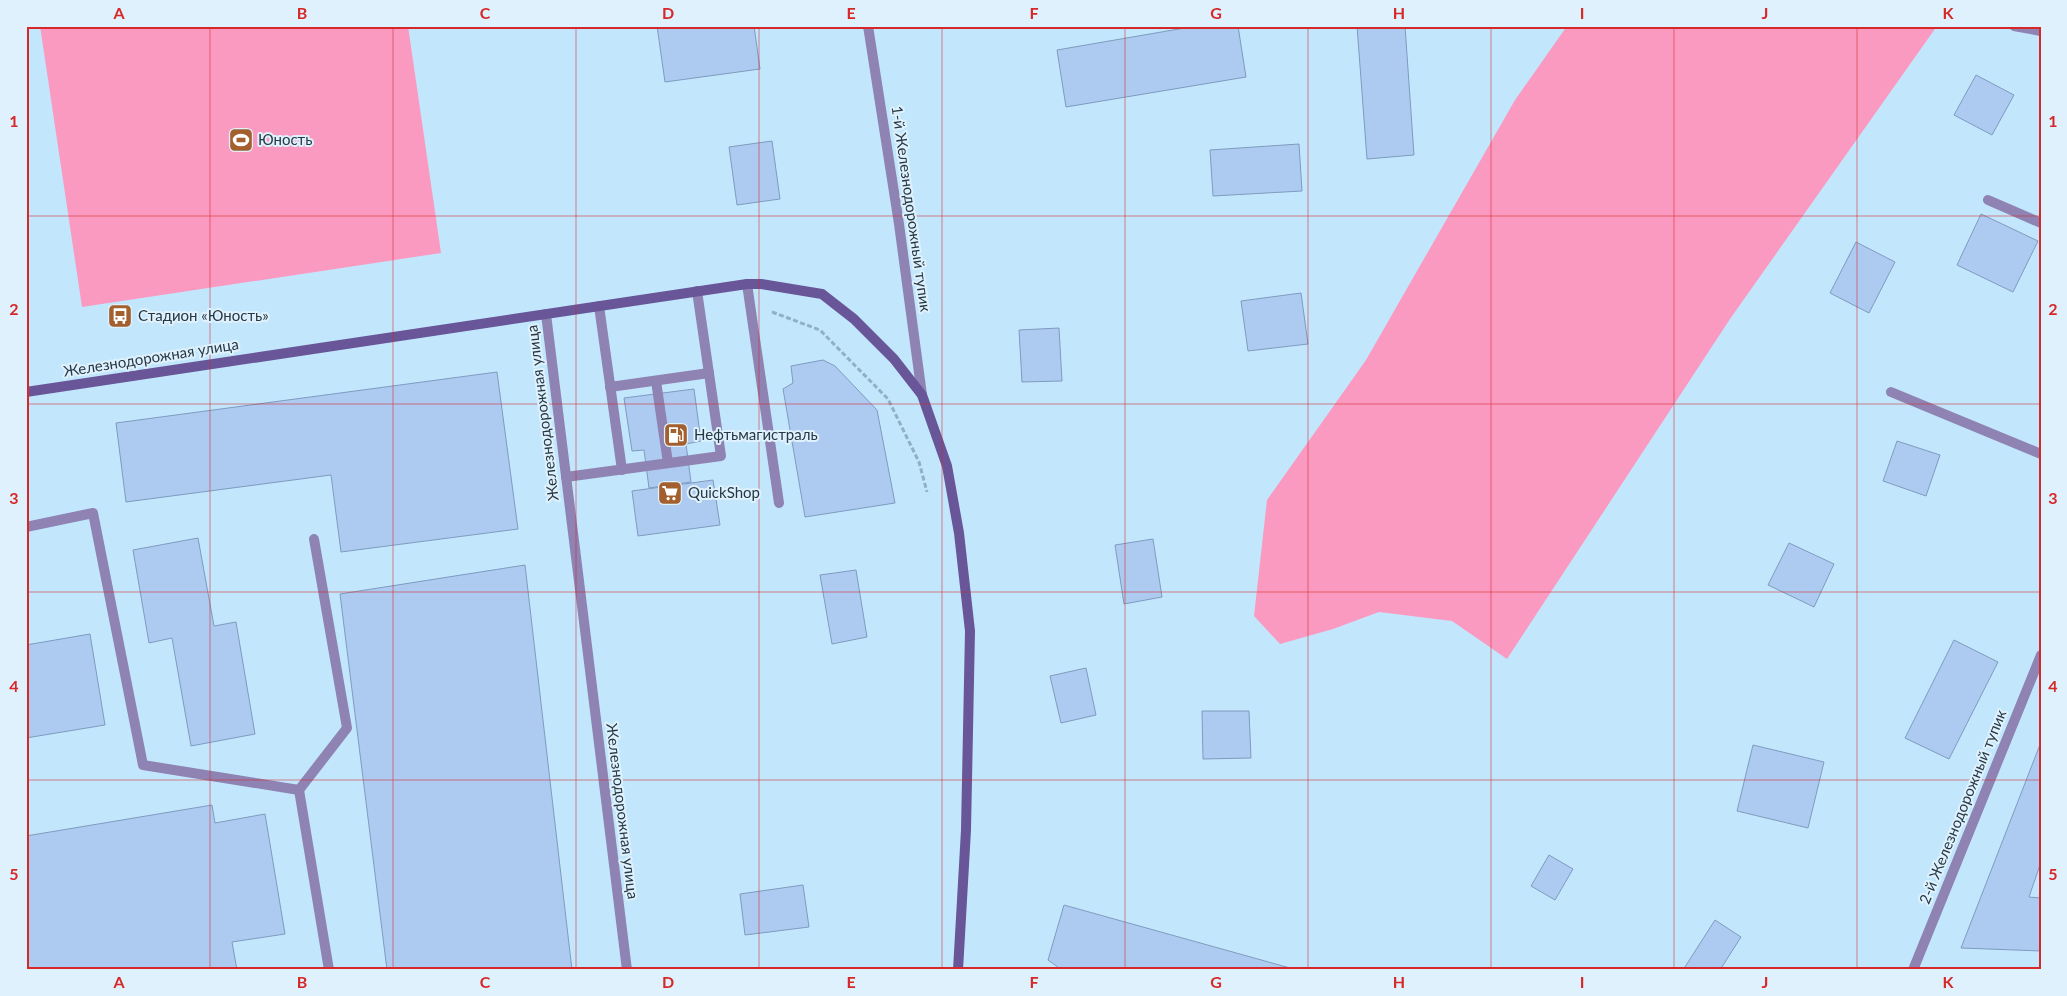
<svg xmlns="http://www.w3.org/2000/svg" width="2067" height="996" font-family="Lato,sans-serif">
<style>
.green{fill:#fa9ac0}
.building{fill:#adcaf0;stroke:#7f9bbf}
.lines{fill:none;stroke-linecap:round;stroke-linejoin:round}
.path{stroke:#91b0c2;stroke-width:3;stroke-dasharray:5 2.5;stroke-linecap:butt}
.lane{stroke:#8e83b2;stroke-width:10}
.street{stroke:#8e83b2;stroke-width:10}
.secondary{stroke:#685698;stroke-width:10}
.grid{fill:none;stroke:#d62828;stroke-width:1;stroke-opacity:0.55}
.labels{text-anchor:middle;stroke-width:4;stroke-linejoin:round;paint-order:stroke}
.poi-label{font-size:15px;fill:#263843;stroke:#dff1fd;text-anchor:start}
.street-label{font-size:15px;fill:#263843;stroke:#dff1fd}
.neatline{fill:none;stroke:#d62828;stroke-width:2}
.grid-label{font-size:16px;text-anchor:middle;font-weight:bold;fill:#d62828}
</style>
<rect width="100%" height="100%" fill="#c2e7fd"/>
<!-- green -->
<g class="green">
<path d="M40 26H408L441 253 82 307Z"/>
<path d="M1567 26H1937L1730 319 1507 659 1452 621 1379 612 1333 629 1280 644 1254 616 1267 500 1366 360 1515 100Z"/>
</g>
<!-- building -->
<g class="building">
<path d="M657 26H754L760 69 665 82Z"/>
<path d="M1196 26H1238L1246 77 1066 107 1057 50Z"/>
<path d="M1357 26H1405L1414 155 1367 159Z"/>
<path d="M1976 75 2014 95 1992 135 1954 115Z"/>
<path d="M772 141 780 199 737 205 729 147Z"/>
<path d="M1299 144 1302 191 1213 196 1210 150Z"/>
<path d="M1981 214 2038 241 2013 292 1957 265Z"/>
<path d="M1856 242 1895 262 1869 313 1830 293Z"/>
<path d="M1301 293 1308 344 1248 351 1241 301Z"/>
<path d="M1059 328 1062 381 1022 382 1019 330Z"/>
<path d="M823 360 835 366 877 410 895 503 805 517 783 389 793 383 791 366Z"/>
<path d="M497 372 518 529 341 552 331 475 126 502 116 423Z"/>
<path d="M694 389 701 441 686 444 691 482 649 488 644 450 632 451 624 398Z"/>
<path d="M1897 441 1940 455 1926 496 1883 481Z"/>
<path d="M713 480 720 525 638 536 632 491Z"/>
<path d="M198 538 214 626 236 622 255 734 191 746 172 638 149 643 133 550Z"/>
<path d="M1153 539 1162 597 1124 604 1115 545Z"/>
<path d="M1789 543 1834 564 1814 607 1768 585Z"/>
<path d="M525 565 572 970H387L340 594Z"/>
<path d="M856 570 867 637 832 644 820 575Z"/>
<path d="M90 634 105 725 26 738V645Z"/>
<path d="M1954 640 1998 662 1949 759 1905 738Z"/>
<path d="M1086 668 1096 715 1061 723 1050 676Z"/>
<path d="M1202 711H1249L1251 758 1203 759Z"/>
<path d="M2041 742V862L2029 897 2041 898V951L1961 948Z"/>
<path d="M1753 745 1824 762 1808 828 1737 811Z"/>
<path d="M212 805 215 823 265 814 285 934 232 942 237 970H26V836Z"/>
<path d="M1549 855 1573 869 1555 900 1531 886Z"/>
<path d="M803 885 809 927 745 935 740 894Z"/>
<path d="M1064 905 1290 968 1289 970H1062L1048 960Z"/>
<path d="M1715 920 1741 937 1720 970H1683Z"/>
</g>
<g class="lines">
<!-- path -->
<path class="path" d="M772 312 820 330 888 399 919 462 927 492"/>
<!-- lane -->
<g class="lane">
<path d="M2014 26 2041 31"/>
<path d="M1988 200 2041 223"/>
<path d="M747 284 779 503"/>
<path d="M599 306 622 470"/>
<path d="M656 381 668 463"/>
<path d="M610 387 709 373"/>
<path d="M1891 392 2041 454"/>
<path d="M566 477 721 456 697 291"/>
<path d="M26 527 93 513 143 765 299 790 329 970"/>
<path d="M299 790 347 728 314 539"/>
</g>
<!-- street -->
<g class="street">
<path d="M868 26 899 224 922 395"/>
<path d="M546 314 627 970"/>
<path d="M1913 970 2041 655"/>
</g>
<!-- secondary -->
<path class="secondary" d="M26 392 747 284H761L822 294 854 319 894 359 922 395 947 466 959 533 970 631 966 830 958 970"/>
</g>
<!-- grid -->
<path class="grid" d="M210 26V970M393 26V970M576 26V970M759 26V970M942 26V970M1125 26V970M1308 26V970M1491 26V970M1674 26V970M1857 26V970M26 216H2041M26 404H2041M26 592H2041M26 780H2041"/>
<!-- icons -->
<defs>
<symbol id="stadium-square" viewBox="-11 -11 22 22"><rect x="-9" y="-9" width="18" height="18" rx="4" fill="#a3602e" stroke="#dff1fd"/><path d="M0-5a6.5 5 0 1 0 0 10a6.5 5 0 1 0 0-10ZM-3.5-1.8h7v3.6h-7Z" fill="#fff"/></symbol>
<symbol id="bus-square" viewBox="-11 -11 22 22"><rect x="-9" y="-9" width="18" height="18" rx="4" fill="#a3602e" stroke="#dff1fd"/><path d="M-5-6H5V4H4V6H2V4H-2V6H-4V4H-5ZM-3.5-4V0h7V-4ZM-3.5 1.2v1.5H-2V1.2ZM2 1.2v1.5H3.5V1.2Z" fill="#fff"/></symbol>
<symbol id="fuel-square" viewBox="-11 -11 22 22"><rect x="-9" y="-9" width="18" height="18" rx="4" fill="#a3602e" stroke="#dff1fd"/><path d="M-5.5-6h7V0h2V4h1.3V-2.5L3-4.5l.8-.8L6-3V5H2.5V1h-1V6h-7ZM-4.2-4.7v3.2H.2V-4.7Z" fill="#fff"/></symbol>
<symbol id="supermarket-square" viewBox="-11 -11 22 22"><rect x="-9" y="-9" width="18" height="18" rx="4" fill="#a3602e" stroke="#dff1fd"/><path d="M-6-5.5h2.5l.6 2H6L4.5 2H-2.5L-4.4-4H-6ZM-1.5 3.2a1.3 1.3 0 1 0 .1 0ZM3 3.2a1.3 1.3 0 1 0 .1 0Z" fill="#fff"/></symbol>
</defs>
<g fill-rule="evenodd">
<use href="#stadium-square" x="227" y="126" width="28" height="28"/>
<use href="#bus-square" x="106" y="302" width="28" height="28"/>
<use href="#fuel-square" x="662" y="421" width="28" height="28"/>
<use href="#supermarket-square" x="656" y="479" width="28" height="28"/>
</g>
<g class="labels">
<!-- poi labels -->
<g class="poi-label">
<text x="258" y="145">Юность</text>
<text x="138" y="321">Стадион «Юность»</text>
<text x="694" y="440">Нефтьмагистраль</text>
<text x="688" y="498">QuickShop</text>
</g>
<!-- street labels -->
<g class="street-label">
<text transform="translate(911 209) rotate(82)" y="5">1-й Железнодорожный тупик</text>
<text transform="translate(151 358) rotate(-9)" y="5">Железнодорожная улица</text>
<text transform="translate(543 413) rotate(-97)" y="5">Железнодорожная улица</text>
<text transform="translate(1963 807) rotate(-68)" y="5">2-й Железнодорожный тупик</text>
<text transform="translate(622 811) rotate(83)" y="5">Железнодорожная улица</text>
</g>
</g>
<!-- border -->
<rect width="2067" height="996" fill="none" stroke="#dff1fd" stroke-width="55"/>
<rect x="28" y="28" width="2012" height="940" class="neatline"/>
<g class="grid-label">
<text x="119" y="19">A</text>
<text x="302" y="19">B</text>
<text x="485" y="19">C</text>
<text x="668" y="19">D</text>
<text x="851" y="19">E</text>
<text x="1034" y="19">F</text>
<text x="1216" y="19">G</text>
<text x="1399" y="19">H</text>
<text x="1582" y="19">I</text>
<text x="1765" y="19">J</text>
<text x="1948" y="19">K</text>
<text x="14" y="127">1</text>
<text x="2053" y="127">1</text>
<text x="14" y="315">2</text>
<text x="2053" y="315">2</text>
<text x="14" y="504">3</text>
<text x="2053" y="504">3</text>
<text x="14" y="692">4</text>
<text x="2053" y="692">4</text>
<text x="14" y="880">5</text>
<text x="2053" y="880">5</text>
<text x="119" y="988">A</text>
<text x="302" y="988">B</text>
<text x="485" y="988">C</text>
<text x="668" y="988">D</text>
<text x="851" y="988">E</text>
<text x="1034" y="988">F</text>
<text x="1216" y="988">G</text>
<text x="1399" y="988">H</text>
<text x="1582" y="988">I</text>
<text x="1765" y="988">J</text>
<text x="1948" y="988">K</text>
</g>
</svg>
